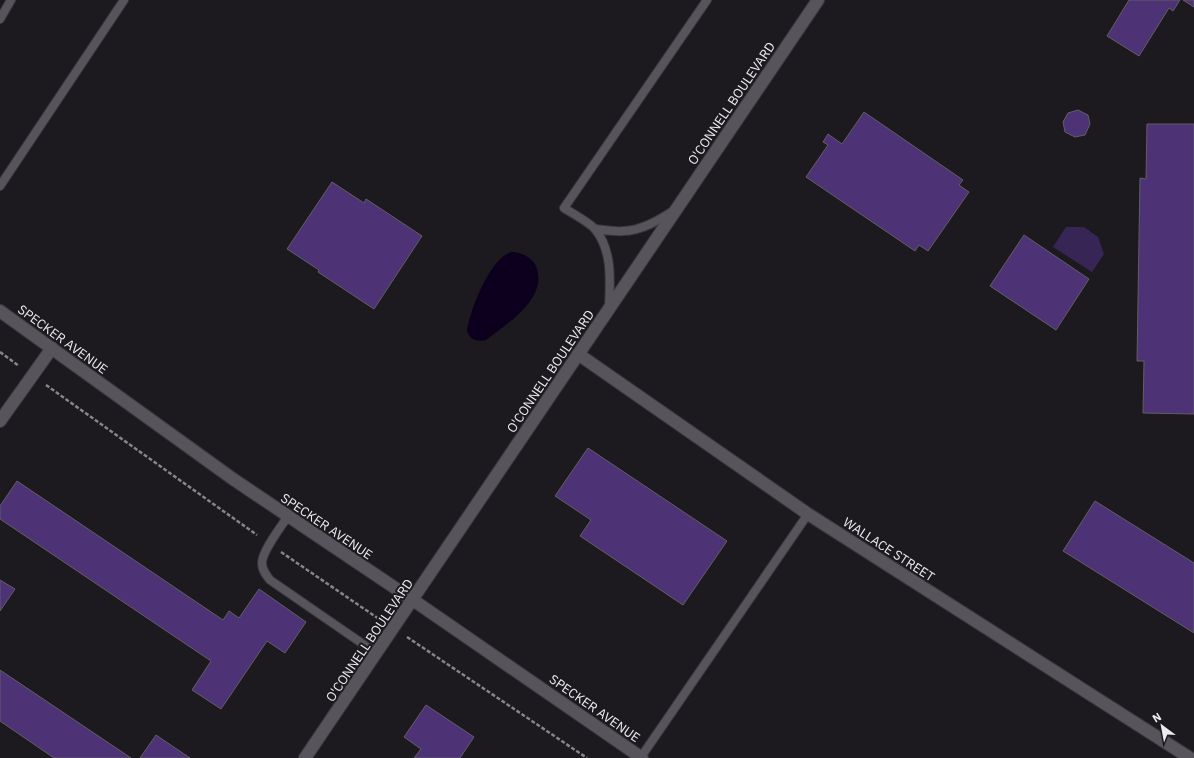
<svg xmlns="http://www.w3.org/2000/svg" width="1194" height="758" font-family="'IBM Plex Sans',sans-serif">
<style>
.green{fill:#372555}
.water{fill:#0d001f}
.building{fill:#4d3276;stroke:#615f65}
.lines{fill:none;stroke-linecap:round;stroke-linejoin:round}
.service-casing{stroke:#39383b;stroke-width:10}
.minor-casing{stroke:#39383b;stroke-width:14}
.tertiary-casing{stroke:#39383b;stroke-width:14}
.secondary-casing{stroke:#39383b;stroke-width:14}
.path{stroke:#878589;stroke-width:2.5;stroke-dasharray:4 2;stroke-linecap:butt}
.service{stroke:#57555b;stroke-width:8}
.minor{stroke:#57555b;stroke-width:12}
.tertiary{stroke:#57555b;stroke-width:12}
.secondary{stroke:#57555b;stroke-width:12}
.labels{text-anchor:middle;stroke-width:4;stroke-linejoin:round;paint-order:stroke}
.street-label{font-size:13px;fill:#ecebee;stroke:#1c1a1f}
</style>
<rect width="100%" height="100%" fill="#1c1a1f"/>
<!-- green -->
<path class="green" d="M1066 227H1084L1098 237 1104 254 1092 272 1053 247Z"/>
<!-- water -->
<path class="water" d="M511 252C520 252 530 256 535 264 551 297 507 324 486 340 477 342 469 340 467 330 471 308 489 260 511 252Z"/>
<!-- building -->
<g class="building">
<path d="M1129 0H1180L1173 11 1169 8 1139 56 1107 36Z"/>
<path d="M1183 0H1194V7Z"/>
<path d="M1078 110 1088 115 1090 124 1085 135 1075 137 1065 132 1063 122 1068 113Z"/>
<path d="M864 112 963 180 959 185 969 192 928 251 919 245 915 251 806 177 828 145 823 142 828 134 842 144Z"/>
<path d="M1147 124H1194V414L1143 413 1144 361H1137L1140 178 1146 179Z"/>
<path d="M332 182 364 203 366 199 422 236 374 309 318 272 319 270 287 249Z"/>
<path d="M1024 235 1089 279 1056 330 990 286Z"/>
<path d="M588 448 727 541 683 605 580 536 591 520 555 496Z"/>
<path d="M17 481 223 620 229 611 239 618 259 589 306 622 285 653 267 641 221 709 192 690 211 661 0 519V506Z"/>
<path d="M1095 501 1194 563V633L1063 551Z"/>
<path d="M0 580 15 589 0 611Z"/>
<path d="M0 670 131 758H54L0 721Z"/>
<path d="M426 705 474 737 460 758H414L421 749 404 737Z"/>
<path d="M156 735 190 758H140Z"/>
</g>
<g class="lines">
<defs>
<g id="service">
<path d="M0 19 11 0"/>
<path d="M0 186 124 0"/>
<path d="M595 229C604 230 614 232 623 231 641 231 659 220 673 211"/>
<path d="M609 308C610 282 613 251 595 229 590 223 572 213 564 208L707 0"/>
<path d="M288 516C281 527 262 551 262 563 262 570 266 575 270 580L376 653"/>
<path d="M641 757 808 514"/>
</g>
<g id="minor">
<path d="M578 354 808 514 1190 758"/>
<path d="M0 421 52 348"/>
</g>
<path id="tertiary" d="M0 311 233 479 413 600 642 758"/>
<path id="secondary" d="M305 758 818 0"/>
</defs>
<!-- service casing -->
<use href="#service" class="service-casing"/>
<!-- minor casing -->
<use href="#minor" class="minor-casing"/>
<!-- tertiary casing -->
<use href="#tertiary" class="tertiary-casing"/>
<!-- secondary casing -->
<use href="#secondary" class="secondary-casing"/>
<!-- path -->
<g class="path">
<path d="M0 352 19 366"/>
<path d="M46 385 257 535"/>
<path d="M281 552 379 619"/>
<path d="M407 637 587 758"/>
</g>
<!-- service -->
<use href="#service" class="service"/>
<!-- minor -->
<use href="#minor" class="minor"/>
<!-- tertiary -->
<use href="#tertiary" class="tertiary"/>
<!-- secondary -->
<use href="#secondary" class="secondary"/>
</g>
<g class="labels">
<!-- street labels -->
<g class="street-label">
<text transform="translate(731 103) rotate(-56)" y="5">O'CONNELL BOULEVARD</text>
<text transform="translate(63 339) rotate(36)" y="5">SPECKER AVENUE</text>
<text transform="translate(550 371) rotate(-56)" y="5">O'CONNELL BOULEVARD</text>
<text transform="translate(327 526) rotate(34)" y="5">SPECKER AVENUE</text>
<text transform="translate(889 549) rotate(33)" y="5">WALLACE STREET</text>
<text transform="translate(369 640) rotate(-56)" y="5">O'CONNELL BOULEVARD</text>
<text transform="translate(595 708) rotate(35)" y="5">SPECKER AVENUE</text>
</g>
</g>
<!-- north arrow -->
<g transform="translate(1162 726) rotate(328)" stroke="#1c1a1f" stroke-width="3" paint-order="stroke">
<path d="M0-3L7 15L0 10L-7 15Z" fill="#ecebee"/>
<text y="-6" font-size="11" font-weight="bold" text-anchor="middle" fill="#ecebee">N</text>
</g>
</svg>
